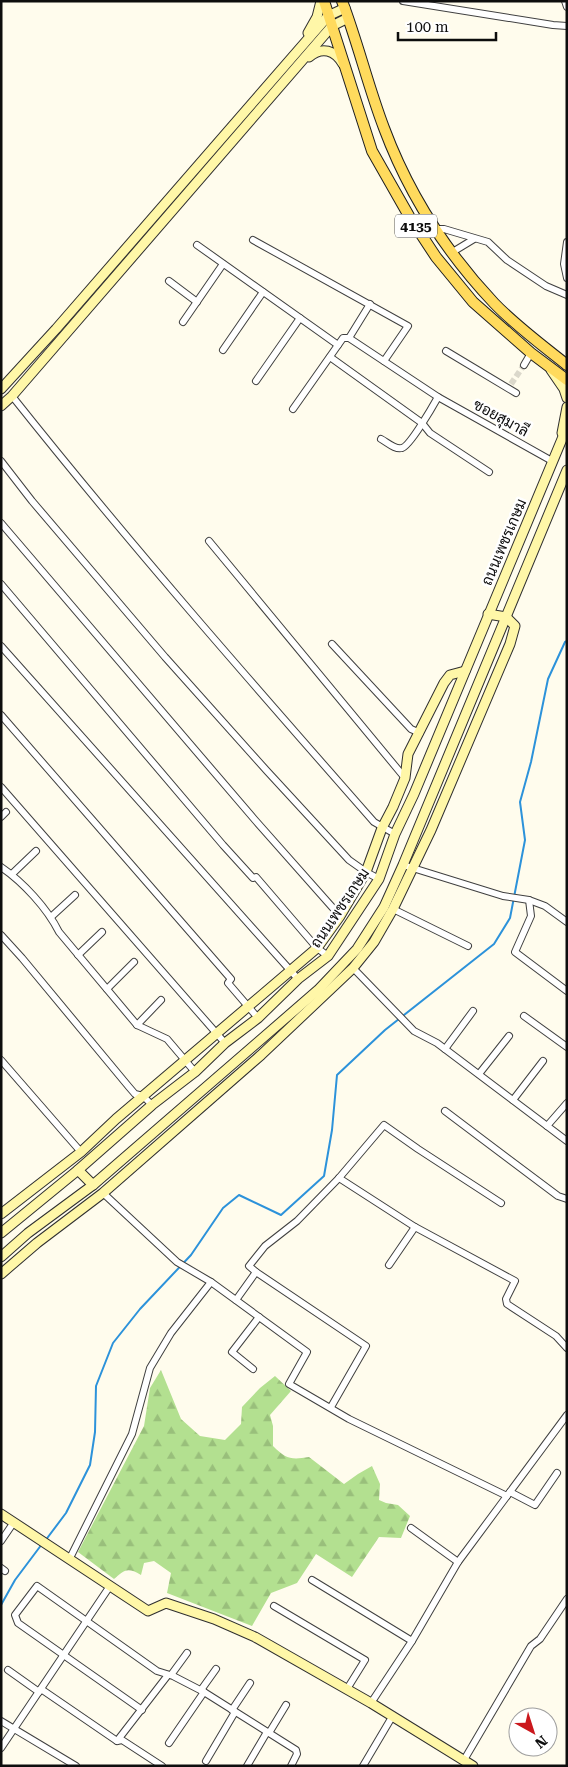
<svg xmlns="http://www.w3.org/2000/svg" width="568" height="1767" font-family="'Roboto Serif',Sarabun,serif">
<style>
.forest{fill:url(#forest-firs)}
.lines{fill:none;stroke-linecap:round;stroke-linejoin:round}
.stream{stroke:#2c92da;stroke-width:2}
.street-tunnel{stroke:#dbd8cb;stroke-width:6;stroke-dasharray:6 3;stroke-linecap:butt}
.street-casing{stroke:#404040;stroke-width:8}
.secondary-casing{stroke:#2f2f2f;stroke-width:11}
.primary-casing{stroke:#1e1e1e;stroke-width:12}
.street{stroke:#fff;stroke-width:6}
.secondary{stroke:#fff7a8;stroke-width:9}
.primary{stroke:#ffda5d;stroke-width:10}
.labels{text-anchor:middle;stroke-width:5;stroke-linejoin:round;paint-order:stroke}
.shield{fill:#fff;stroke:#565656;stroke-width:1}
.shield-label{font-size:14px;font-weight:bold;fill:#0d0d0d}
.street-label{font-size:15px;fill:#0d0d0d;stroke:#fff}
</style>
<defs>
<pattern id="forest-firs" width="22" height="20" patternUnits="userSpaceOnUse" patternTransform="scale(1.25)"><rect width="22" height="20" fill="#b3e090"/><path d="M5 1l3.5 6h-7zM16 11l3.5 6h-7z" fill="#99bf7b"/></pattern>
</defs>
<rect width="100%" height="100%" fill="#fffced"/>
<!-- forest -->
<path class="forest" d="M161 1370 181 1419 200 1436 225 1440 241 1424 242 1407 260 1388 275 1376 291 1391 270 1415 273 1426V1446C286 1459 291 1460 309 1457L344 1484 358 1474 372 1466 380 1484 379 1500 386 1503 398 1505 410 1516 401 1538 379 1537 352 1577 316 1554 297 1583 271 1593 252 1626 167 1593 171 1573 154 1561 144 1563 141 1575C127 1567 125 1570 114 1579L78 1552 144 1426 150 1388Z"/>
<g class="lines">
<!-- stream -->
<g class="stream">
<path d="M45 1541 66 1513 90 1465 95 1432 96 1386 113 1343 140 1309 191 1255 223 1208 239 1195 281 1215 324 1176 332 1130 337 1075 385 1030 494 944 510 918 525 840 520 802 531 762 548 679 565 642 567 641"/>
<path d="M1 1605 15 1580 42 1544"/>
</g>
<!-- street-tunnel -->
<path class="street-tunnel" d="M511 384 524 365"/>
<defs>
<g id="street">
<path d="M403 1 553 25 567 26"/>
<path d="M565 1 567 7"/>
<path d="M435 229H444L488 242 507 260 546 286 567 295"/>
<path d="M253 240 408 326 384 361"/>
<path d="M567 242 564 264 567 278"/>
<path d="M197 245 338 345"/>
<path d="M451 253 474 239"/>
<path d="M169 281 197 302"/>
<path d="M183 322 223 264"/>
<path d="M349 338 370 304"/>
<path d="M223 350 263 292"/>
<path d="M446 351 516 393"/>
<path d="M330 357 422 423 430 433 489 472"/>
<path d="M524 365 531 353"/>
<path d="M256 381 300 318"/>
<path d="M12 396C128 542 251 682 374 822L395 834"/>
<path d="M293 409 343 338H349L438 397 552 461"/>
<path d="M381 439C387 442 395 450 402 448 410 446 433 406 438 397"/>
<path d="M1 461 32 501 165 657 267 771 349 860 366 872 379 879"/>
<path d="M1 523 255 820 340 916"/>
<path d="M209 541 405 778"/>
<path d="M1 584 223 845 253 878 256 877 317 948 328 956"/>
<path d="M332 644 411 729 420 733"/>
<path d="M1 646 298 979"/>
<path d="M1 715 231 979 228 983 258 1018"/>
<path d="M1 787 225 1043"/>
<path d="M1 817 6 812"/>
<path d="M403 865 503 896 529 900 545 906 567 922"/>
<path d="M1 867C23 882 47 908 59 932L137 1025 167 1039 195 1072"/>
<path d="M12 874 36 851"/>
<path d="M529 900 531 916 515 952 567 991"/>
<path d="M393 909 468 946"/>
<path d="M51 917 75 895"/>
<path d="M1 935 22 958 129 1087 135 1094 143 1096 152 1105"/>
<path d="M78 955 102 932"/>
<path d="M353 968 414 1031 437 1043 567 1141"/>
<path d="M107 989 134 962"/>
<path d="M524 1016 567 1047"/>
<path d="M137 1025 161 1000"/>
<path d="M445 1049 473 1011"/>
<path d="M1 1060 81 1152"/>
<path d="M479 1074 509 1036"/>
<path d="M513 1100 543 1061"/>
<path d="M445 1111 558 1196 567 1199"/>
<path d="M547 1126 567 1103"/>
<path d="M339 1178 415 1227 515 1281 506 1299 507 1304 556 1336 567 1348"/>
<path d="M103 1193 177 1262 211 1282 307 1352 289 1384 349 1419 507 1496"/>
<path d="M389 1265 415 1227"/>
<path d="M256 1272 366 1346 331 1407"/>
<path d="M236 1300 256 1272 249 1266 265 1246 297 1221 339 1178 384 1125 418 1149 501 1203"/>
<path d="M253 1369 232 1352 259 1317"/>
<path d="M510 1492 535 1505 557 1473"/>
<path d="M411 1528 458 1562"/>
<path d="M1 1541 14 1522"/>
<path d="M70 1558 132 1434 150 1368 171 1333 211 1282"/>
<path d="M1 1568 5 1571"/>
<path d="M312 1580 412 1641"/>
<path d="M274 1606 365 1660 347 1689"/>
<path d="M8 1670 39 1692"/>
<path d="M171 1675 187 1653"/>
<path d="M41 1689 117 1741 122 1740 162 1766"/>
<path d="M201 1690 216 1669"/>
<path d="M371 1703 412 1641 458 1562 567 1415"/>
<path d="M142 1710 18 1623 15 1615 37 1586 157 1671 173 1676 204 1692 296 1750 297 1754 291 1766"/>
<path d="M232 1710 250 1683"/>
<path d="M1 1721 76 1766"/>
<path d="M269 1733 286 1705"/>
<path d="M117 1741 168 1675"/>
<path d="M169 1743 204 1692"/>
<path d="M1 1748 110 1586"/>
<path d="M464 1760 531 1646 540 1639 567 1599"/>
<path d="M206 1761 235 1712"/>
<path d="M247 1766 267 1732"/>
<path d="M363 1766 392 1717"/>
</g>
<g id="secondary">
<path d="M308 33 317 17 321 1"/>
<path d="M309 57C322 46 335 50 343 64"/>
<path d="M551 370 564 389 567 398"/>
<path d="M1 389 56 329 328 16 345 8"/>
<path d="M1 406 12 396 332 26 348 18"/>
<path d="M562 433 567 407"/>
<path d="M78 1170 93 1185"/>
<path d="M1 1214 81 1152 116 1119 317 948 340 916 366 872 382 828 393 807 405 778 408 754 444 683 450 675 465 671"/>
<path d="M1 1233 78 1170 152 1105 195 1072 225 1043 258 1018 298 979 328 956 379 879 395 834 414 794 567 427"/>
<path d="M1 1257 28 1233 93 1185 318 990 357 949 384 907 403 865 567 470"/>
<path d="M1 1274 37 1243 103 1193 261 1055 353 968 374 942 393 909 431 830 510 644 515 626 506 617 488 614"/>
<path d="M1 1514 148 1611 166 1603 214 1619 255 1637 371 1703 473 1766"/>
</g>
<g id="primary">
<path d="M324 1 372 151 409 216 436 257 473 302 531 353 567 380"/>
<path d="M342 1C358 43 368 86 384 128 409 195 445 251 494 303 516 326 542 345 567 365"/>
</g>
</defs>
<!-- street casing -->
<use href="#street" class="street-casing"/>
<!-- secondary casing -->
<use href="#secondary" class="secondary-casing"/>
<!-- primary casing -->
<use href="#primary" class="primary-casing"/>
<!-- street -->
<use href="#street" class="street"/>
<!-- secondary -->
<use href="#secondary" class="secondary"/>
<!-- primary -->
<use href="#primary" class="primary"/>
</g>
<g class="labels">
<!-- shield labels -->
<rect class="shield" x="395" y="214.5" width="42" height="23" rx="4"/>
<g class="shield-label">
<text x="416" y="231">4135</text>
</g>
<!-- street labels -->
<g class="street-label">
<text transform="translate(501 418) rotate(29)" y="5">ซอยสุมาลี</text>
<text transform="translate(504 542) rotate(-67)" y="5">ถนนเพชรเกษม</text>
<text transform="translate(340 908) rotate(-56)" y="5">ถนนเพชรเกษม</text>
</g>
</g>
<!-- border -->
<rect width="568" height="1767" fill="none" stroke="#0d0d0d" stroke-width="5"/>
<!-- north arrow -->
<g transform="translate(533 1732) rotate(141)"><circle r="24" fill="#ffffff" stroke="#9e9e9e"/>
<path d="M0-4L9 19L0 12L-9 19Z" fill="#cb181d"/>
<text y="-8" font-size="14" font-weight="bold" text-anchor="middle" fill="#0d0d0d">N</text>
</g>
<!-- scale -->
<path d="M398 32v8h98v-8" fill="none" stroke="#0d0d0d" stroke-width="2.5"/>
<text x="406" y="32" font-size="15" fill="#0d0d0d" stroke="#ffffff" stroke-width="4" paint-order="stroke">100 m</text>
</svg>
